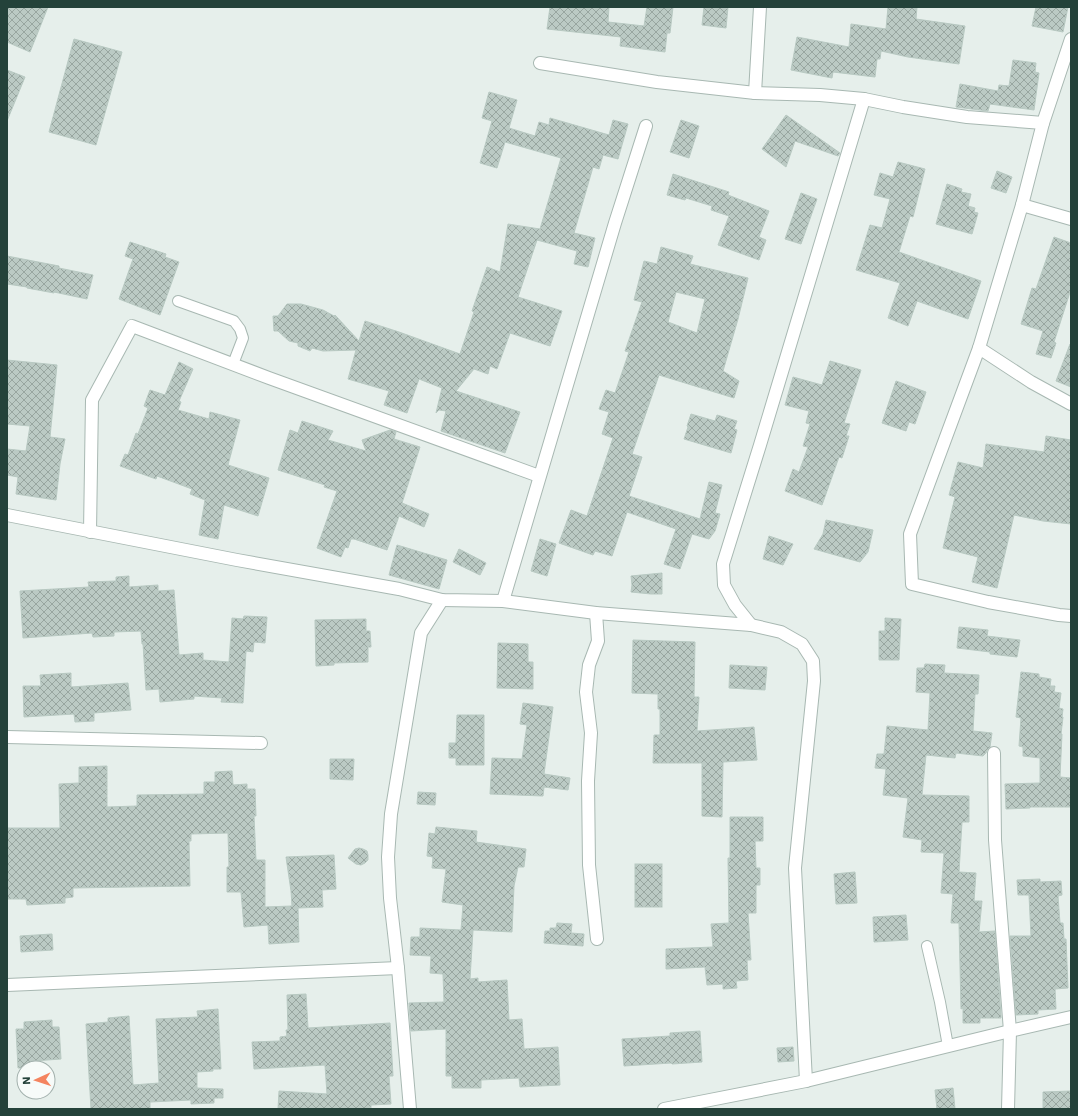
<svg xmlns="http://www.w3.org/2000/svg" width="1078" height="1116" font-family="'Work Sans',sans-serif">
<style>
.building{fill:url(#building-cross-hatch);stroke:#b8c9c2;fill-rule:evenodd}
.lines{fill:none;stroke-linecap:round;stroke-linejoin:round}
.lane-casing{stroke:#a8b8b2;stroke-width:12}
.street-casing{stroke:#a8b8b2;stroke-width:14}
.lane{stroke:#fff;stroke-width:10}
.street{stroke:#fff;stroke-width:12}
</style>
<defs>
<pattern id="building-cross-hatch" width="8" height="8" patternUnits="userSpaceOnUse"><rect width="8" height="8" fill="#bbcac4"/><path d="M0 0l8 8M0 8l8-8" fill="none" stroke="#98a6a0"/></pattern>
</defs>
<rect width="100%" height="100%" fill="#e6efeb"/>
<!-- building -->
<g class="building">
<path d="M7 7H48L30 52 7 42Z"/>
<path d="M550 7H609L608 22 644 26 647 7H673L670 33H667L665 52 620 46 621 37 547 29Z"/>
<path d="M704 7H728L726 28 702 25Z"/>
<path d="M888 7H917L916 19 965 26 959 64 908 57 881 51 880 59H877L875 77 833 72 832 78 791 70 797 37 849 47 851 24 886 29Z"/>
<path d="M1036 7H1068L1063 32 1032 26Z"/>
<path d="M74 39 122 52 96 145 49 132Z"/>
<path d="M1013 60 1036 63 1035 72 1039 73 1034 110 990 104 988 111 956 107 960 84 998 91 999 85 1009 86Z"/>
<path d="M7 70 25 77 7 121Z"/>
<path d="M489 92 517 100 509 128 535 136 539 122 549 125 550 118 609 135 613 120 628 124 618 159 603 155 599 169 593 167 574 233 595 238 588 267 574 264 577 251 537 240 518 297 562 311 550 346 510 333 497 369 490 366 488 374 474 369 456 391 520 412 505 453 441 431 446 411 439 410 436 413 442 388 419 379 407 413 384 405 389 391 348 379 356 350 323 351 312 348 310 351 298 346V343L289 341 278 331H274L273 316H278L287 304H301L323 310 334 316 335 315 359 341 365 321 399 332 460 354 474 312 472 311 487 267 500 272 508 224 540 229 561 158 505 142 497 168 480 163 492 121 482 118Z"/>
<path d="M786 115 840 153 838 156 795 141 786 167 762 149Z"/>
<path d="M681 120 699 126 689 158 670 152Z"/>
<path d="M898 162 925 169 913 217 910 216 899 252 981 281 968 319 917 301 908 326 888 318 900 283 856 270 870 225 882 228 890 199 874 195 880 173 893 177Z"/>
<path d="M997 171 1012 177 1006 193 991 188Z"/>
<path d="M673 174 729 192 728 195 769 211 759 237 766 240 759 260 718 245 729 216 711 210 712 206 686 198 685 200 667 195Z"/>
<path d="M947 184 962 189 961 192 971 194 968 206 975 208 974 212 978 213 972 234 936 224Z"/>
<path d="M801 193 817 199 801 244 785 239Z"/>
<path d="M1054 237 1071 243V289L1054 342 1056 343 1051 358 1036 354 1043 331 1021 324 1032 288 1036 289Z"/>
<path d="M130 242 166 254 165 257 179 262 160 315 119 299 133 259 125 256Z"/>
<path d="M661 247 693 256 690 264 748 278 738 319 723 371 739 381 734 398 659 375 632 454 642 457 629 496 700 519 709 482 722 485 715 513 720 514 715 531 709 539 692 534 680 569 664 564 676 529 627 512 612 556 595 551 593 555 559 543 571 510 587 516 613 438 602 434 609 412 599 409 606 390 615 393 629 352 625 351 642 302 634 300 644 261 657 264ZM676 292 705 299 697 333 668 322Z"/>
<path d="M7 256 59 266V268L93 275 87 299 54 292V293L27 288V287L7 284Z"/>
<path d="M1070 344H1071V387L1056 381Z"/>
<path d="M7 360 57 365 50 437 65 439 60 464 56 500 16 494 18 477 7 475V449L26 451 30 426 7 424Z"/>
<path d="M830 361 861 370 844 423 850 424 846 436H849L842 458 839 457 822 505 785 491 793 469 799 472 808 447 803 446 810 424 806 423 809 411 785 405 793 377 822 385Z"/>
<path d="M179 362 193 369 179 401 181 402 178 410 209 419 210 412 240 420 228 465 269 478 258 516 224 505 218 539 199 535 205 500 190 494 192 489 157 476 156 479 120 466 125 454 128 455 136 433 138 434 148 408 144 406 150 390 165 395Z"/>
<path d="M896 381 926 392 915 424 909 422 906 431 882 423Z"/>
<path d="M691 414 715 421 717 415 737 421 734 429 737 430 731 453 684 439 688 427 687 426Z"/>
<path d="M302 421 333 431 328 440 366 451 362 440 390 430 396 432 394 439 420 447 402 503 429 514 424 527 399 516 387 550 354 539H351L348 548 345 547 341 557 317 548 337 491 324 487 325 485 278 470 290 430 298 433Z"/>
<path d="M1046 436 1071 440V524L1043 521 1014 515 997 588 972 582 978 557 943 548 955 497 949 495 958 462 983 468 986 444 1044 452Z"/>
<path d="M826 520 873 530 868 552 860 562 814 549 823 534Z"/>
<path d="M769 536 793 544 783 565 763 559Z"/>
<path d="M540 539 556 544 547 576 531 571Z"/>
<path d="M397 545 447 560 439 589 389 575Z"/>
<path d="M459 549 486 563 480 575 453 562Z"/>
<path d="M662 573V594H651L631 592 632 585 631 576Z"/>
<path d="M129 576V587L158 585V591L174 590 179 655 203 653V660L229 662 232 618 243 619 244 616 267 617 265 643 254 642 253 652 246 651 243 703 221 702 222 698 194 696V699L160 702 159 689 146 690 143 644H142L141 631 114 632V636L93 637 92 633 23 638 20 591 89 587 88 582 116 581V577Z"/>
<path d="M885 618 901 619 899 660H879V631H885Z"/>
<path d="M366 619V631H370L371 647H368V662L334 663V665L316 666 315 620Z"/>
<path d="M959 627 988 630 987 636 1020 640 1017 657 990 654V652L957 648Z"/>
<path d="M633 640 695 642 694 697H699L697 731 754 727 757 760 723 762 722 817 702 816V763H653L654 735H660V709H658V694L632 693Z"/>
<path d="M498 643 528 644V662H533V689L497 688Z"/>
<path d="M925 664 945 665 944 673 979 675 978 694H975L973 731 992 733 990 747 987 750 986 753 983 756 956 753 955 758 926 755 922 795 969 796V822H962L959 872 976 873 974 901H982L979 932 995 931 1001 1016V1018H980V1023H963V1008L961 1009 959 923H951L953 894 941 893 944 853 921 852 922 840 903 837 908 798 883 795 886 769 875 768 877 754H884L887 726 928 730 930 693 916 692 917 668H924Z"/>
<path d="M730 665 767 667 765 690 729 688Z"/>
<path d="M1021 672 1039 674V677L1051 679 1050 686H1055L1054 692 1061 693 1059 708 1063 709 1062 717H1063L1061 734H1062L1060 777 1071 778V807H1030V808L1006 809 1005 784 1040 783V758L1023 756V747L1019 746 1021 718 1016 717Z"/>
<path d="M71 673V687L128 683 131 710 94 713V721L75 722 74 714 24 717 23 686H41L40 675Z"/>
<path d="M523 703 553 707 544 774 570 778 568 790 544 787 543 796 490 794 492 758 522 759 527 725 520 724Z"/>
<path d="M457 715H484V765H456V758H449V743H456Z"/>
<path d="M330 759H354L353 780 330 779Z"/>
<path d="M107 766V807L137 806V795L204 794V782H215V772L232 771 233 785 247 784V789H255L256 816H254L256 860H265V907L292 906 291 891 286 857 334 855 336 889 322 890 323 907 298 908 299 942 269 944 268 925 244 927 241 892H227V867H229L228 833 191 834V841H189L190 886 73 888V897L65 898V903L27 905 26 899H7V828H60L59 784 79 783V767Z"/>
<path d="M418 792 436 793 435 805 417 804Z"/>
<path d="M730 817H763V841H755L756 868H760V885H756V913H748L751 960H747L748 980 736 981 737 988 723 989V984L707 985 705 967 666 969V949L713 947 711 924 729 923 728 858H730Z"/>
<path d="M436 827 477 831 476 842 526 849 524 867H518L514 886 512 932 473 930 470 979 478 978V982L507 980 509 1020 522 1019 524 1049 558 1047 560 1085 520 1087 519 1078 481 1080V1088H452V1076H446V1029L411 1031 409 1003 444 1002 443 974 430 973 431 956 410 955 411 937H420V928L461 930 463 905 442 902 446 869 432 868 433 857 427 856 429 833 435 834Z"/>
<path d="M359 848 363 849 367 851 368 855V860L365 863 361 865 356 864 348 858 355 849Z"/>
<rect x="635" y="864" width="27" height="43"/>
<path d="M855 872 857 903 836 904 834 874Z"/>
<path d="M1040 879V882L1061 881 1062 895 1058 896 1060 923H1063L1064 939H1066L1068 988 1055 989 1056 1009 1038 1010V1014L1016 1015 1010 936H1031L1029 895H1018L1017 880Z"/>
<path d="M906 915 908 940 874 942 873 917Z"/>
<path d="M557 923 572 924 571 933 584 934 583 946 544 943 545 931H550V928H556Z"/>
<path d="M52 934 53 950 21 952 20 936Z"/>
<path d="M306 994 308 1028 390 1023 393 1076H389L391 1104 371 1105V1109H278L279 1091 327 1094 325 1065 254 1069 252 1042 280 1041V1037L287 1036 286 1030H288L287 995Z"/>
<path d="M218 1009 221 1069H213V1071L197 1072V1088L223 1089V1098H214V1103L191 1104V1100L150 1102V1109H91L86 1024 108 1022V1018L129 1016 133 1085 159 1083 156 1019 198 1017 197 1011Z"/>
<path d="M52 1020V1027H59L61 1059 33 1061V1068H18L16 1029H24V1022Z"/>
<path d="M700 1031 702 1062 672 1064 671 1063 624 1066 622 1039 670 1036V1033Z"/>
<path d="M793 1047 794 1061 778 1062 777 1048Z"/>
<path d="M953 1088 955 1109H937L935 1090Z"/>
<path d="M1071 1091V1109H1043V1092Z"/>
</g>
<g class="lines">
<defs>
<g id="lane">
<path d="M178 301 234 321 240 329 243 338 233 364"/>
<path d="M927 946 940 1002 948 1046"/>
</g>
<g id="street">
<path d="M1071 39 1043 123 1022 205 979 348 910 534 912 584 988 602 1059 615 1071 616"/>
<path d="M540 63 657 82 755 93 820 95 864 99 903 107 967 117 1043 123"/>
<path d="M755 93 760 7"/>
<path d="M1022 205 1071 219"/>
<path d="M979 348 1031 382 1071 404"/>
<path d="M7 515 237 560 399 589 442 600 503 601 596 613 751 625 781 632 802 644 813 661 814 681 795 868 806 1081"/>
<path d="M90 532 92 400 132 326 269 378 539 476"/>
<path d="M503 601 615 223 646 126"/>
<path d="M596 613 598 641 589 665 586 692 591 733 588 781 589 865 597 939"/>
<path d="M751 625 735 605 724 585 723 564 760 445 864 99"/>
<path d="M7 737 261 743"/>
<path d="M994 753 995 840 1010 1031 1008 1109"/>
<path d="M7 985 398 968"/>
<path d="M410 1109 398 968 390 898 388 857 391 814 421 633 442 600"/>
<path d="M664 1109 806 1081 1010 1031 1071 1017"/>
</g>
</defs>
<!-- lane casing -->
<use href="#lane" class="lane-casing"/>
<!-- street casing -->
<use href="#street" class="street-casing"/>
<!-- lane -->
<use href="#lane" class="lane"/>
<!-- street -->
<use href="#street" class="street"/>
</g>
<!-- border -->
<rect width="1078" height="1116" fill="none" stroke="#24423a" stroke-width="16"/>
<!-- north arrow -->
<g transform="translate(36 1080) rotate(267)"><circle r="19" fill="#f7fbf9" stroke="#a3b1ad"/>
<path d="M0-3L7 15L0 10L-7 15Z" fill="#f4845f"/>
<text y="-6" font-size="11" font-weight="bold" text-anchor="middle" fill="#24423a">N</text>
</g>
</svg>
